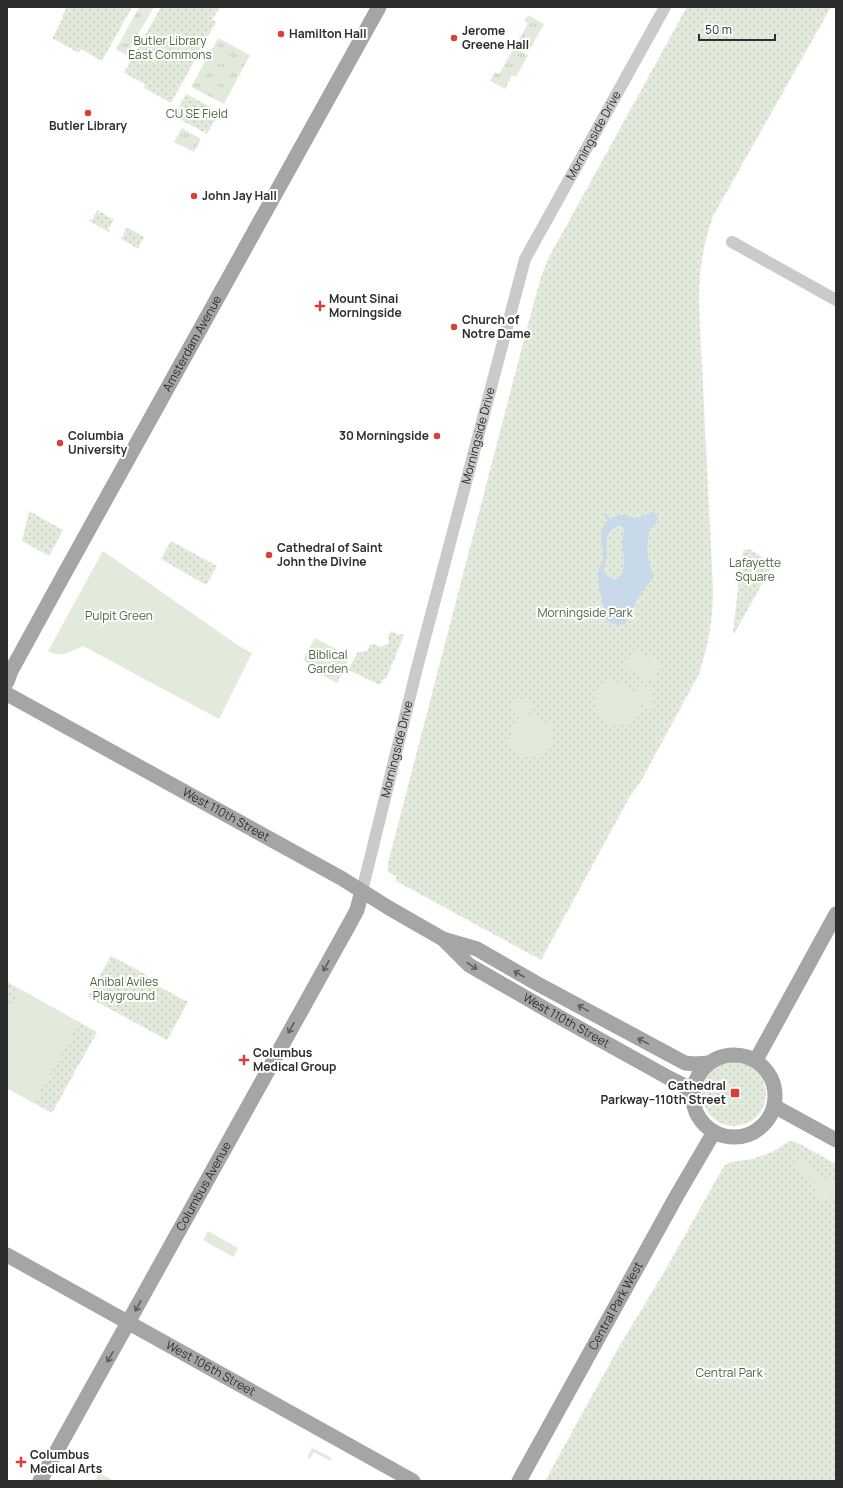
<svg xmlns="http://www.w3.org/2000/svg" width="843" height="1488" font-family="Manrope,sans-serif">
<style>
.grass{fill:url(#grass-tufts)}
.park{fill:url(#park-dots)}
.garden{fill:#e2eadc}
.water{fill:#c8d9e9;fill-rule:evenodd}
.lines{fill:none;stroke-linecap:round;stroke-linejoin:round}
.stream{stroke:#c8d9e9;stroke-width:3}
.minor{stroke:#cacaca;stroke-width:12}
.major{stroke:#a5a5a5;stroke-width:15}
.oneway{stroke:#5d5d5d}
.poi-dot{fill:#dc3e38;stroke:#fff;stroke-width:1.5}
.labels{text-anchor:middle;stroke-width:4;stroke-linejoin:round;paint-order:stroke}
.poi-label{font-size:12px;font-weight:bold;fill:#2d2d2d;stroke:#fff;text-anchor:start}
.park-label{font-size:12px;fill:#4c673d;stroke:#fff}
.street-label{font-size:12px;fill:#2d2d2d;stroke:#fff}
</style>
<defs>
<pattern id="grass-tufts" width="24" height="20" patternUnits="userSpaceOnUse"><rect width="24" height="20" fill="#e2eadc"/><path d="M3 7l-1-3M5 7V3M7 7l1-3M15 17l-1-3M17 17v-4M19 17l1-3" fill="none" stroke="#c2c9bd"/></pattern>
<pattern id="park-dots" width="8" height="8" patternUnits="userSpaceOnUse"><rect width="8" height="8" fill="#e2eadc"/><path d="M2 2h.1M6 6h.1" fill="none" stroke="#c2c9bd" stroke-width="1.8" stroke-linecap="round"/></pattern>
</defs>
<rect width="100%" height="100%" fill="#fff"/>
<!-- grass -->
<g class="grass">
<path d="M139 7H154L126 55 116 49Z"/>
<path d="M528 15 544 24 531 47 519 40 528 23 524 21Z"/>
<path d="M218 38 250 55 224 104 191 87Z"/>
<path d="M514 48 528 55 516 77 512 75 505 89 490 81 495 72 499 74Z"/>
<path d="M182 128 201 139 194 152 174 142Z"/>
</g>
<!-- park -->
<g class="park">
<path d="M67 7H132L102 61 81 49 79 53 52 38 63 18 62 16Z"/>
<path d="M161 7H220L212 20 216 22 171 103 144 88 145 84 124 73Z"/>
<path d="M687 7H831L713 216C702 248 699 272 699 306L713 588C713 621 709 642 699 674L641 781 629 798 541 960 396 881V876L388 872V863L528 324 541 277 548 259Z"/>
<path d="M186 94 220 112 207 134 174 116Z"/>
<path d="M97 210 114 220 108 229 110 230 109 232 89 221 90 219 92 220Z"/>
<path d="M127 227 144 237 139 246 140 247 139 249 121 239Z"/>
<path d="M29 511 63 530 49 556 22 541Z"/>
<path d="M171 541 217 566 206 585 161 559Z"/>
<path d="M749 549 770 562 772 566 734 634 733 632 742 554 744 550Z"/>
<path d="M391 631 398 635 402 634 404 635 386 679 384 678 380 685 348 670 358 652 367 651 370 645 375 644 381 647 389 643 388 636Z"/>
<path d="M111 956 147 975 145 979 188 1002 167 1040 88 997Z"/>
<path d="M7 982 97 1032 52 1113 7 1088Z"/>
<circle cx="734" cy="1094" r="32"/>
<path d="M792 1141 798 1143 836 1164V1481H545L620 1345 663 1274 724 1166 731 1162 752 1159 772 1152 788 1142Z"/>
</g>
<!-- garden -->
<g class="garden">
<path d="M103 551 239 646 252 653 219 719 83 646C70 652 61 658 48 651Z"/>
<path d="M315 638 345 654 348 661 337 683 309 669 311 665 303 660Z"/>
<path d="M635 650 661 664 652 682 625 668Z"/>
<path d="M614 680 634 693 640 683 650 688 653 703 650 709 641 705C640 712 637 719 630 722 601 739 579 690 614 680Z"/>
<path d="M524 700 534 705 529 714 552 726C561 756 517 769 508 739L520 717 510 712 515 702Z"/>
<path d="M20 989 79 1023 34 1103 7 1088V1012Z"/>
<path d="M791 1155 795 1156 816 1173 836 1184V1197L819 1200 816 1199 813 1180 797 1167Z"/>
<path d="M208 1231 238 1248 233 1257 203 1240Z"/>
<path d="M312 1448 332 1458 330 1461 314 1452 310 1459 307 1457Z"/>
<path d="M99 1473 111 1479 110 1481H94Z"/>
</g>
<!-- water -->
<path class="water" d="M653 511 658 517C657 523 652 527 649 533 645 546 649 565 654 577L639 596 627 621 624 624 617 625 611 623 605 619C605 604 598 592 598 577 597 569 602 564 603 557 604 549 600 542 601 535 602 518 621 510 635 518L640 517ZM619 525 624 528C625 532 622 536 622 540 622 555 630 570 615 580L605 575C602 566 606 565 607 556 608 541 602 534 619 525Z"/>
<g class="lines">
<!-- stream -->
<path class="stream" d="M605 515 609 519"/>
<!-- minor -->
<g class="minor">
<path d="M732 242 836 300"/>
<path id="s1" d="M362 891 418 664 525 259 665 7"/>
</g>
<!-- major -->
<g class="major">
<path id="s2" d="M7 682 11 671 62 578 379 7"/>
<path id="s3" d="M7 694 341 878 389 908 443 939 477 949 536 983 685 1063 695 1064 709 1063"/>
<path id="s4" d="M445 941 469 965 561 1018 669 1078 683 1085 693 1096"/>
<circle cx="734" cy="1096" r="41"/>
<path d="M756 1060 836 914"/>
<path d="M774 1106 836 1140"/>
<path id="s5" d="M7 1255 413 1481"/>
<path id="s6" d="M40 1481 350 923 357 910 362 891"/>
<path id="s7" d="M519 1481 676 1197 714 1132"/>
</g>
</g>
<!-- one-way arrows -->
<defs><path id="oneway-shaft" d="M-6 0H5M1.5-3L5.5 0L1.5 3" fill="none" stroke-width="1.6" stroke-linecap="round" stroke-linejoin="round"/></defs>
<g class="oneway">
<use href="#oneway-shaft" transform="translate(326 966) rotate(119)"/>
<use href="#oneway-shaft" transform="translate(472 966) rotate(34)"/>
<use href="#oneway-shaft" transform="translate(519 974) rotate(-150)"/>
<use href="#oneway-shaft" transform="translate(583 1008) rotate(-151)"/>
<use href="#oneway-shaft" transform="translate(291 1028) rotate(119)"/>
<use href="#oneway-shaft" transform="translate(643 1041) rotate(-152)"/>
<use href="#oneway-shaft" transform="translate(138 1306) rotate(119)"/>
<use href="#oneway-shaft" transform="translate(110 1357) rotate(119)"/>
</g>
<!-- markers -->
<g class="poi-dot">
<circle cx="281" cy="34" r="4"/>
<circle cx="454" cy="38" r="4"/>
<circle cx="88" cy="113" r="4"/>
<circle cx="194" cy="196" r="4"/>
<path d="M318 300h4v4h4v4h-4v4h-4v-4h-4v-4h4z"/>
<circle cx="454" cy="327" r="4"/>
<circle cx="437" cy="436" r="4"/>
<circle cx="60" cy="443" r="4"/>
<circle cx="269" cy="555" r="4"/>
<path d="M242 1054h4v4h4v4h-4v4h-4v-4h-4v-4h4z"/>
<rect x="730" y="1088" width="10" height="10" rx="2"/>
<path d="M19 1456h4v4h4v4h-4v4h-4v-4h-4v-4h4z"/>
</g>
<g class="labels">
<!-- poi labels -->
<g class="poi-label">
<text x="462" y="35">Jerome<tspan x="462" dy="14">Greene Hall</tspan></text>
<text x="289" y="38">Hamilton Hall</text>
<text x="88" y="130" text-anchor="middle">Butler Library</text>
<text x="202" y="200">John Jay Hall</text>
<text x="329" y="303">Mount Sinai<tspan x="329" dy="14">Morningside</tspan></text>
<text x="462" y="324">Church of<tspan x="462" dy="14">Notre Dame</tspan></text>
<text x="68" y="440">Columbia<tspan x="68" dy="14">University</tspan></text>
<text x="429" y="440" text-anchor="end">30 Morningside</text>
<text x="277" y="552">Cathedral of Saint<tspan x="277" dy="14">John the Divine</tspan></text>
<text x="253" y="1057">Columbus<tspan x="253" dy="14">Medical Group</tspan></text>
<text x="726" y="1090" text-anchor="end">Cathedral<tspan x="726" dy="14">Parkway–110th Street</tspan></text>
<text x="30" y="1459">Columbus<tspan x="30" dy="14">Medical Arts</tspan></text>
</g>
<!-- park labels -->
<g class="park-label">
<text x="170" y="45">Butler Library<tspan x="170" dy="14">East Commons</tspan></text>
<text x="197" y="118">CU SE Field</text>
<text x="755" y="567">Lafayette<tspan x="755" dy="14">Square</tspan></text>
<text x="585" y="617">Morningside Park</text>
<text x="119" y="620">Pulpit Green</text>
<text x="328" y="659">Biblical<tspan x="328" dy="14">Garden</tspan></text>
<text x="124" y="986">Anibal Aviles<tspan x="124" dy="14">Playground</tspan></text>
<text x="729" y="1377">Central Park</text>
</g>
<!-- street labels -->
<g class="street-label">
<text dy="4" stroke="none"><textPath href="#s1" startOffset="794">Morningside Drive</textPath></text>
<text dy="4" stroke="none"><textPath href="#s2" startOffset="386">Amsterdam Avenue</textPath></text>
<text dy="4" stroke="none"><textPath href="#s1" startOffset="470">Morningside Drive</textPath></text>
<text dy="4" stroke="none"><textPath href="#s1" startOffset="146">Morningside Drive</textPath></text>
<text dy="4" stroke="none"><textPath href="#s3" startOffset="250">West 110th Street</textPath></text>
<text dy="4" stroke="none"><textPath href="#s4" startOffset="146">West 110th Street</textPath></text>
<text dy="4" stroke="none"><textPath href="#s6" startOffset="337">Columbus Avenue</textPath></text>
<text dy="4" stroke="none"><textPath href="#s7" startOffset="200">Central Park West</textPath></text>
<text dy="4" stroke="none"><textPath href="#s5" startOffset="233">West 106th Street</textPath></text>
</g>
</g>
<!-- border -->
<rect width="843" height="1488" fill="none" stroke="#2d2d2d" stroke-width="16"/>
<!-- scale -->
<path d="M699 34v6h76v-6" fill="none" stroke="#2d2d2d" stroke-width="2"/>
<text x="705" y="34" font-size="12" fill="#2d2d2d" stroke="#ffffff" stroke-width="3" paint-order="stroke">50 m</text>
</svg>
